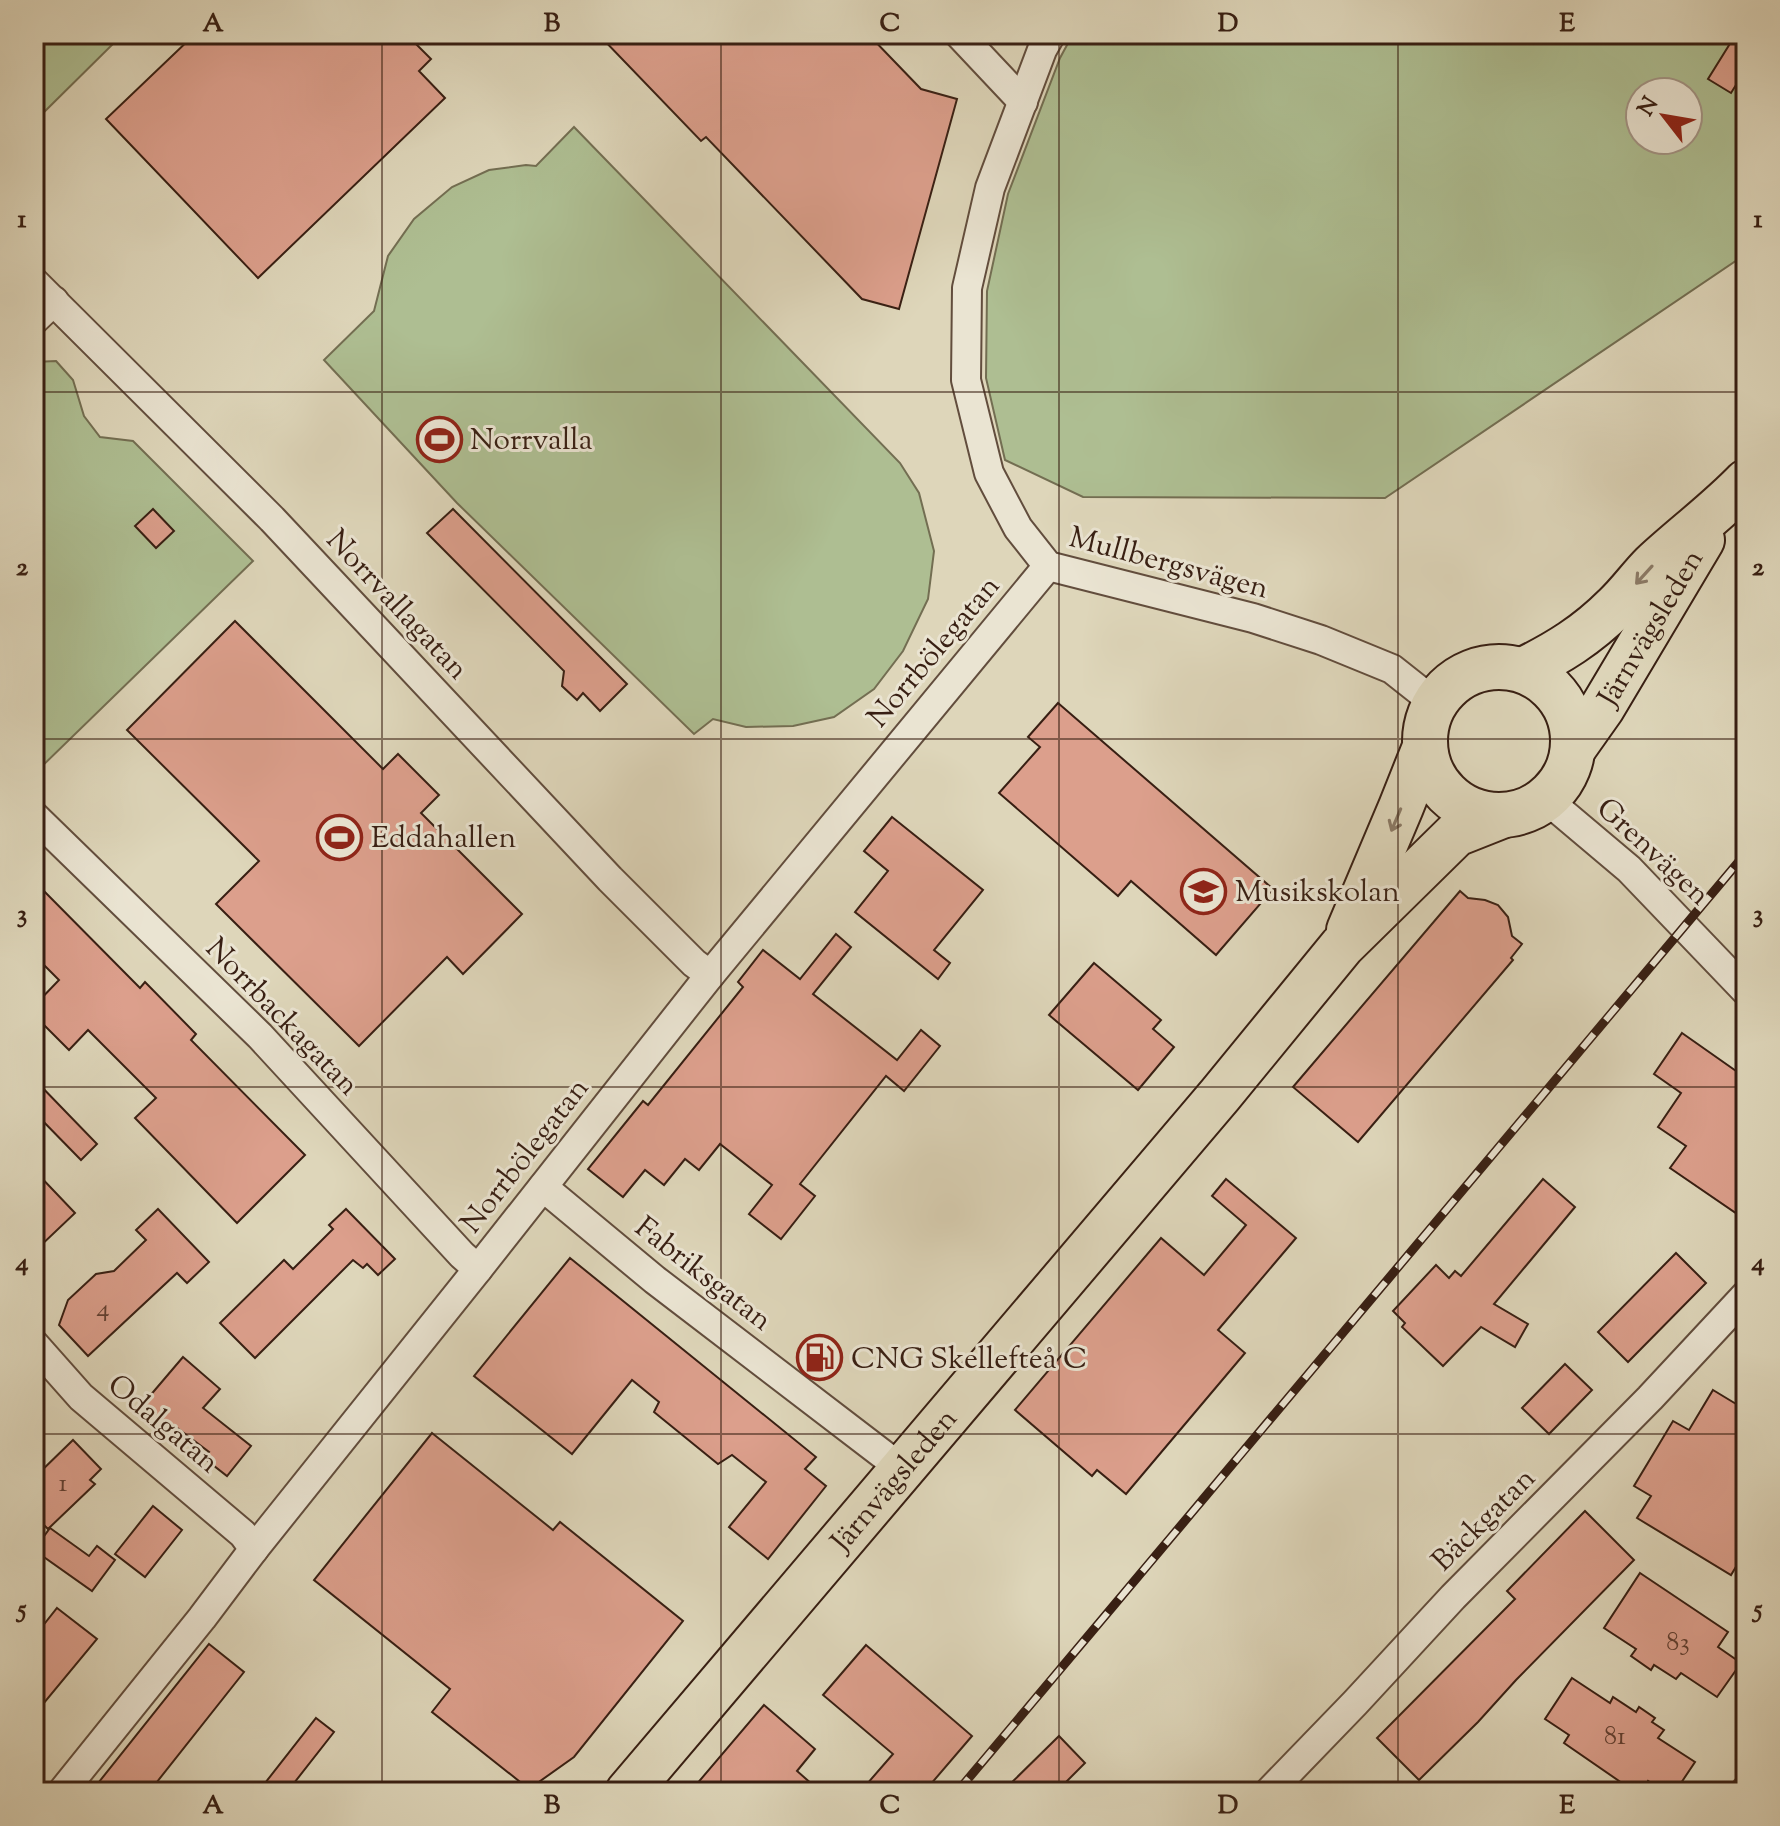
<svg xmlns="http://www.w3.org/2000/svg" width="1780" height="1826" font-family="'Sorts Mill Goudy',serif">
<style>
.green{fill:#aebe92;stroke:#736e52;stroke-width:2;fill-rule:evenodd}
.building{fill:#dc9f8c;stroke:#381f13;stroke-width:2}
.lines{fill:none;stroke-linecap:round;stroke-linejoin:round}
.street-casing{stroke:#624d3d;stroke-width:32}
.primary-casing{stroke:#381f13;stroke-width:48}
.street{stroke:#eae4d2;stroke-width:28}
.primary{stroke:#ded6ba;stroke-width:44}
.rail-casing{stroke:#381f13;stroke-width:9}
.rail{stroke:#eae4d2;stroke-width:6;stroke-dasharray:18;stroke-linecap:butt}
.oneway{stroke:#8b7a66}
.grid{fill:none;stroke:#381f13;stroke-width:2;stroke-opacity:0.55}
.labels{text-anchor:middle;stroke-width:6;stroke-linejoin:round;paint-order:stroke}
.number-label{font-size:26px;fill:#613f31}
.poi-label{font-size:30px;fill:#381f13;stroke:#eae4d2;text-anchor:start}
.street-label{font-size:30px;fill:#381f13;stroke:#eae4d2}
.neatline{fill:none;stroke:#381f13;stroke-width:3}
.grid-label{font-size:26px;text-anchor:middle;font-weight:bold;fill:#381f13}
</style>
<rect width="100%" height="100%" fill="#ded6ba"/>
<filter id="stains"><feTurbulence type="fractalNoise" baseFrequency=".0025" numOctaves="4"/><feColorMatrix values="0 0 0 0 .2 0 0 0 0 .09 0 0 0 0 .02 0 0 0 .5 -.17"/></filter>
<radialGradient id="worn" r=".72"><stop offset=".6" stop-color="#630" stop-opacity="0"/><stop offset="1" stop-color="#630" stop-opacity=".3"/></radialGradient>
<!-- green -->
<g class="green">
<path d="M34 34H123L34 122Z"/>
<path d="M1073 34H1746V254L1385 498 1083 497 1005 460 986 378 987 291 1008 194 1060 58ZM1640 92H1688V140H1640Z"/>
<path d="M574 127 900 463 919 493 934 551 928 599 903 651 874 689 834 717 793 726 746 727 713 719 694 734 457 503 324 360 374 311 388 256 414 219 452 187 489 170 526 165 536 166Z"/>
<path d="M56 361 73 380 84 416 100 437 133 441 253 561 34 774V362Z"/>
</g>
<!-- building -->
<g class="building">
<path d="M195 34H406L431 59 419 71 445 98 258 278 106 119Z"/>
<path d="M598 34H868L921 89 957 99 899 309 862 299 706 137 701 141Z"/>
<path d="M1736 34H1746V69L1731 93 1708 79Z"/>
<path d="M153 509 174 531 156 548 135 526Z"/>
<path d="M453 509 627 684 600 711 583 693 577 700 562 686 564 671 427 533Z"/>
<path d="M235 621 383 769 398 754 439 795 421 813 522 914 463 974 447 957 359 1046 216 904 259 861 127 730Z"/>
<path d="M1058 703 1273 889 1216 955 1131 881 1118 896 999 793 1040 747 1028 737Z"/>
<path d="M892 817 983 890 934 950 950 963 938 979 855 912 888 871 864 851Z"/>
<path d="M34 881 140 988 145 982 196 1034 191 1040 305 1155 237 1223 135 1118 156 1098 88 1030 69 1050 34 1015V1006L59 980 34 955Z"/>
<path d="M1460 891 1468 898 1485 900 1498 905 1508 917 1512 936 1522 944 1511 958 1513 960 1358 1142 1293 1087Z"/>
<path d="M836 934 851 947 813 994 897 1060 921 1030 940 1046 904 1091 886 1076 800 1184 815 1196 781 1239 749 1214 772 1185 720 1144 699 1170 685 1159 664 1185 645 1170 623 1197 588 1169 643 1101 648 1105 743 987 738 982 763 950 800 979Z"/>
<path d="M1094 963 1161 1020 1153 1029 1174 1047 1138 1090 1049 1015Z"/>
<path d="M1682 1033 1746 1078V1220L1670 1168 1686 1146 1658 1127 1681 1093 1654 1074Z"/>
<path d="M34 1079 97 1144 81 1160 34 1112Z"/>
<path d="M34 1170 75 1213 34 1252Z"/>
<path d="M1226 1179 1296 1238 1218 1330 1245 1353 1126 1494 1097 1470 1092 1476 1015 1410 1161 1238 1204 1275 1246 1225 1212 1196Z"/>
<path d="M1543 1179 1575 1207 1494 1304 1528 1324 1515 1347 1481 1327 1443 1366 1402 1327 1405 1323 1393 1311 1436 1265 1449 1278 1455 1271 1461 1276Z"/>
<path d="M158 1209 209 1262 187 1283 177 1273 88 1356 59 1325 68 1300 96 1274 114 1271 146 1240 136 1230Z"/>
<path d="M346 1209 395 1259 378 1275 367 1264 363 1268 353 1260 255 1358 220 1323 284 1260 293 1269 333 1229 329 1225Z"/>
<path d="M1676 1253 1706 1283 1628 1362 1598 1332Z"/>
<path d="M570 1258 816 1457 805 1469 826 1486 768 1559 729 1527 766 1482 732 1455 718 1464 654 1412 659 1402 632 1380 572 1454 474 1376Z"/>
<path d="M183 1357 220 1389 203 1408 251 1446 227 1476 204 1458 209 1452 176 1427 173 1430 143 1404Z"/>
<path d="M1565 1364 1592 1390 1549 1434 1522 1408Z"/>
<path d="M1713 1390 1746 1410V1550L1731 1575 1637 1518 1651 1496 1634 1486 1673 1421 1689 1430Z"/>
<path d="M432 1433 553 1530 560 1522 683 1621 574 1757 529 1789 432 1712 450 1689 314 1580Z"/>
<path d="M73 1440 101 1469 90 1480 95 1484 48 1529 34 1515V1478Z"/>
<path d="M153 1506 182 1530 145 1577 115 1554Z"/>
<path d="M1585 1511 1634 1560 1516 1680 1478 1722 1419 1780 1377 1738 1515 1599 1507 1591Z"/>
<path d="M50 1528 89 1556 97 1546 115 1560 92 1591 34 1550Z"/>
<path d="M1640 1573 1728 1632 1718 1647 1741 1663 1717 1697 1681 1673 1676 1679 1654 1665 1651 1670 1631 1656 1636 1649 1604 1628Z"/>
<path d="M57 1608 97 1639 34 1715V1637Z"/>
<path d="M209 1644 244 1672 149 1792H91Z"/>
<path d="M866 1645 972 1736 924 1792H860L893 1754 823 1695Z"/>
<path d="M1572 1678 1610 1703 1613 1697 1636 1712 1639 1707 1655 1718 1652 1722 1664 1730 1658 1738 1695 1762 1675 1792H1665L1648 1781 1641 1792H1635L1564 1743 1569 1735 1545 1719Z"/>
<path d="M764 1705 815 1749 797 1771 821 1792H690Z"/>
<path d="M316 1718 334 1732 287 1792H258Z"/>
<path d="M1059 1736 1085 1763 1056 1792H1002Z"/>
</g>
<g class="lines">
<defs>
<g id="street">
<path d="M959 34 1023 102"/>
<path d="M1051 34 1042 50 990 188 967 288 966 380 989 473 1018 528 1048 566 1253 618 1321 640 1392 669 1435 703"/>
<path d="M34 282 272 519 610 879 694 963 710 975"/>
<path d="M34 320 54 301"/>
<path d="M1546 799 1629 869 1746 991"/>
<path d="M34 816 260 1036 462 1255 478 1269"/>
<path d="M543 1187 655 1280 902 1469"/>
<path d="M34 1344 81 1397 243 1534 254 1549"/>
<path d="M62 1792 202 1618 254 1549 478 1269 710 975 1048 566"/>
<path d="M1269 1792 1355 1703 1453 1597 1650 1398 1746 1295"/>
<path d="M1745 1792 1746 1790"/>
</g>
<g id="primary">
<circle cx="1499" cy="741" r="74"/>
<path d="M1523 670C1558 653 1587 635 1615 607 1629 594 1640 578 1653 565 1683 537 1717 512 1746 482"/>
<path id="s1" d="M1573 749 1602 708 1702 540"/>
<path d="M1349 930 1401 807 1425 747"/>
<path id="s2" d="M628 1792 1220 1095 1342 946 1456 834 1504 815"/>
</g>
</defs>
<!-- street casing -->
<use href="#street" class="street-casing"/>
<!-- primary casing -->
<use href="#primary" class="primary-casing"/>
<!-- street -->
<use href="#street" class="street"/>
<!-- primary -->
<use href="#primary" class="primary"/>
<defs>
<path id="rail" d="M957 1792 1746 853"/>
</defs>
<!-- rail casing -->
<use href="#rail" class="rail-casing"/>
<!-- rail -->
<use href="#rail" class="rail"/>
</g>
<!-- one-way arrows -->
<defs><path id="oneway-shaft" d="M-6 0H5M1.5-3L5.5 0L1.5 3" fill="none" stroke-width="1.6" stroke-linecap="round" stroke-linejoin="round" transform="scale(2)"/></defs>
<g class="oneway">
<use href="#oneway-shaft" transform="translate(1644 575) rotate(132)"/>
<use href="#oneway-shaft" transform="translate(1396 820) rotate(113)"/>
</g>
<!-- grid -->
<path class="grid" d="M382 34V1792M721 34V1792M1059 34V1792M1398 34V1792M34 392H1746M34 739H1746M34 1087H1746M34 1434H1746"/>
<!-- icons -->
<defs>
<symbol id="stadium-ring" viewBox="-11 -11 22 22"><circle r="9.5" fill="#eae4d2" stroke="#8f2418" stroke-width="1.5"/><path d="M0-5a6.5 5 0 1 0 0 10a6.5 5 0 1 0 0-10ZM-3.5-1.8h7v3.6h-7Z" fill="#8f2418"/></symbol>
<symbol id="school-ring" viewBox="-11 -11 22 22"><circle r="9.5" fill="#eae4d2" stroke="#8f2418" stroke-width="1.5"/><path d="M0-5L7-2L0 1L-7-2ZM-4 1L0 2.5L4 1V4Q0 6-4 4Z" fill="#8f2418"/></symbol>
<symbol id="fuel-ring" viewBox="-11 -11 22 22"><circle r="9.5" fill="#eae4d2" stroke="#8f2418" stroke-width="1.5"/><path d="M-5.5-6h7V0h2V4h1.3V-2.5L3-4.5l.8-.8L6-3V5H2.5V1h-1V6h-7ZM-4.2-4.7v3.2H.2V-4.7Z" fill="#8f2418"/></symbol>
</defs>
<g fill-rule="evenodd">
<use href="#stadium-ring" x="414" y="414" width="51" height="51"/>
<use href="#stadium-ring" x="314" y="812" width="51" height="51"/>
<use href="#school-ring" x="1178" y="866" width="51" height="51"/>
<use href="#fuel-ring" x="794" y="1332" width="51" height="51"/>
</g>
<g class="labels">
<!-- number labels -->
<g class="number-label">
<text x="103" y="1316">4</text>
<text x="63" y="1491">1</text>
<text x="1678" y="1650">83</text>
<text x="1615" y="1744">81</text>
</g>
<!-- poi labels -->
<g class="poi-label">
<text x="470" y="449">Norrvalla</text>
<text x="371" y="847">Eddahallen</text>
<text x="1235" y="901">Musikskolan</text>
<text x="851" y="1368">CNG Skellefteå C</text>
</g>
<!-- street labels -->
<g class="street-label">
<text transform="translate(1169 562) rotate(15)" y="10">Mullbergsvägen</text>
<text transform="translate(398 604) rotate(47)" y="10">Norrvallagatan</text>
<text dy="10" stroke="none"><textPath href="#s1" startOffset="144">Järnvägsleden</textPath></text>
<text transform="translate(933 651) rotate(-50)" y="10">Norrbölegatan</text>
<text transform="translate(1654 851) rotate(43)" y="10">Grenvägen</text>
<text transform="translate(283 1016) rotate(46)" y="10">Norrbackagatan</text>
<text transform="translate(524 1155) rotate(-52)" y="10">Norrbölegatan</text>
<text transform="translate(704 1273) rotate(38)" y="10">Fabriksgatan</text>
<text transform="translate(164 1423) rotate(40)" y="10">Odalgatan</text>
<text dy="10" stroke="none"><textPath href="#s2" startOffset="410">Järnvägsleden</textPath></text>
<text transform="translate(1483 1519) rotate(-45)" y="10">Bäckgatan</text>
</g>
</g>
<!-- margin -->
<rect width="1780" height="1826" fill="none" stroke="#ded6ba" stroke-width="88"/>
<!-- north arrow -->
<g transform="translate(1664 116) rotate(301)"><circle r="38" fill="#eae4d2" stroke="#a39586" stroke-width="2"/>
<path d="M0-6L14 30L0 20L-14 30Z" fill="#8f2418"/>
<text y="-12" font-size="22" font-weight="bold" text-anchor="middle" fill="#381f13">N</text>
</g>
<rect x="44" y="44" width="1692" height="1738" class="neatline"/>
<g class="grid-label">
<text x="213" y="31">A</text>
<text x="552" y="31">B</text>
<text x="890" y="31">C</text>
<text x="1228" y="31">D</text>
<text x="1567" y="31">E</text>
<text x="22" y="227">1</text>
<text x="1758" y="227">1</text>
<text x="22" y="575">2</text>
<text x="1758" y="575">2</text>
<text x="22" y="922">3</text>
<text x="1758" y="922">3</text>
<text x="22" y="1270">4</text>
<text x="1758" y="1270">4</text>
<text x="22" y="1617">5</text>
<text x="1758" y="1617">5</text>
<text x="213" y="1813">A</text>
<text x="552" y="1813">B</text>
<text x="890" y="1813">C</text>
<text x="1228" y="1813">D</text>
<text x="1567" y="1813">E</text>
</g>
<rect width="100%" height="100%" filter="url(#stains)"/>
<rect width="100%" height="100%" fill="url(#worn)"/>
</svg>
